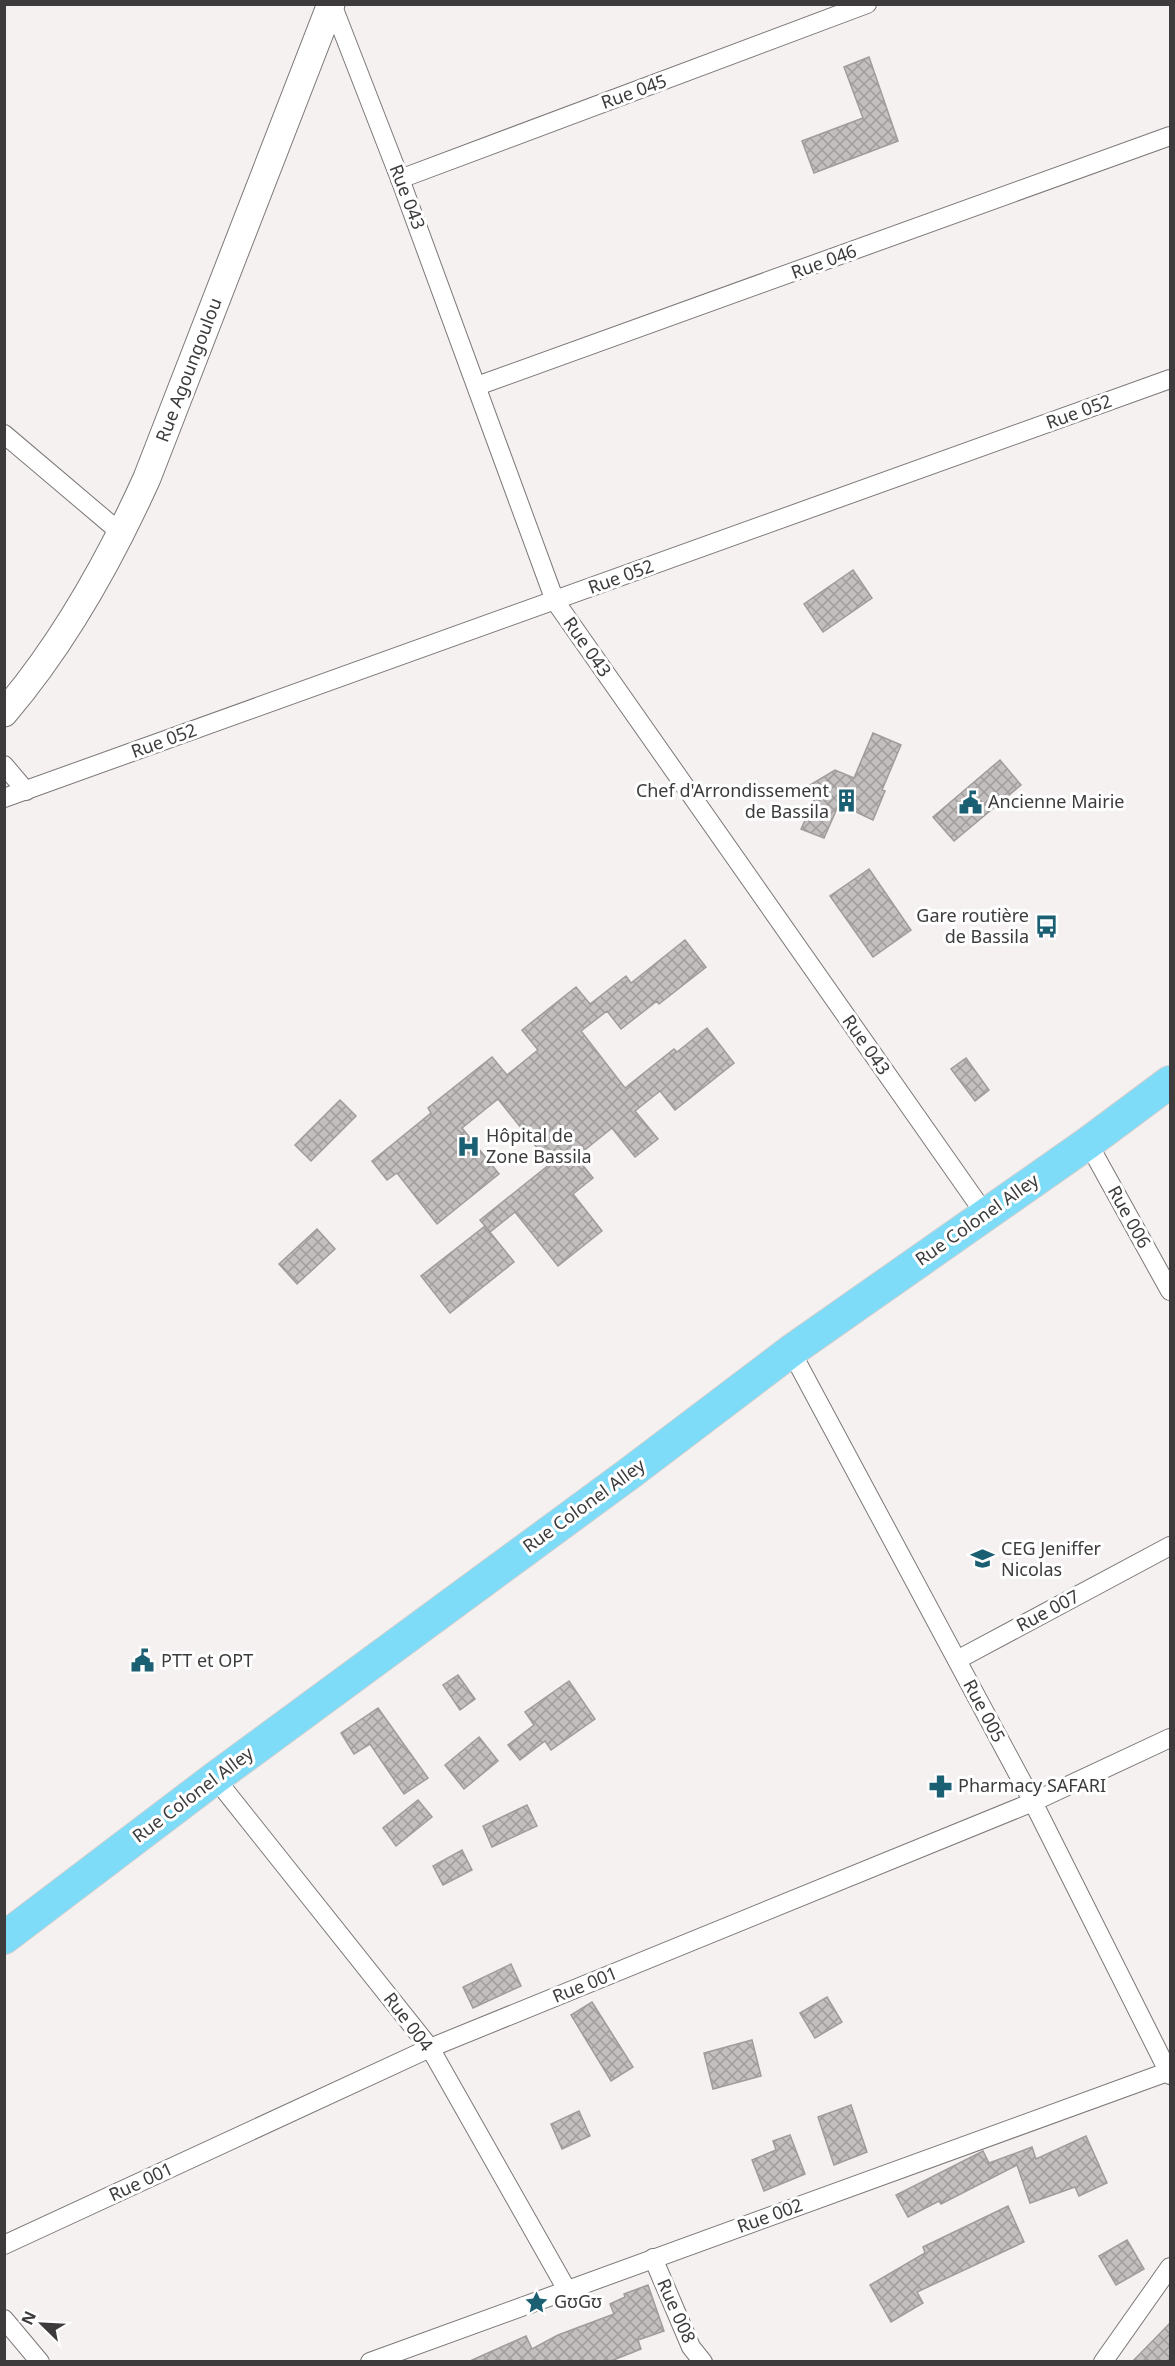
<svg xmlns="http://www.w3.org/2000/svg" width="1175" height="2366" font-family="'Noto Sans',sans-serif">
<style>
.building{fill:url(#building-cross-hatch);stroke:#a09c9c;stroke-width:1.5}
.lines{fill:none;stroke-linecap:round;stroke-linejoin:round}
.minor-casing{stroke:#7c7877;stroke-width:20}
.secondary-casing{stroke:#7c7877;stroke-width:29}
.trunk-casing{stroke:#d0d0d0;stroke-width:34}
.minor{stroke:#fff;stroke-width:18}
.secondary{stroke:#fff;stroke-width:27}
.trunk{stroke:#7edcf8;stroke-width:32}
.labels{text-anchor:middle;stroke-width:6;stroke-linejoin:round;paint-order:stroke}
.street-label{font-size:18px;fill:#3d3b3b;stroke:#fff}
.poi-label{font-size:18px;fill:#3d3b3b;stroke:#fff;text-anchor:start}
</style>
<defs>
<pattern id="building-cross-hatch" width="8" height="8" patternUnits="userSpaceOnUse" patternTransform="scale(1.5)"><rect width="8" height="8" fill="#c3bfbe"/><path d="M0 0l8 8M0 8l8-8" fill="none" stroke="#a09c9c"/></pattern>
</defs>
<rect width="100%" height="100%" fill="#f5f1f0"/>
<!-- building -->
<g class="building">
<path d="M869 57 898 141 814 173 802 141 863 118 844 67Z"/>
<path d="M853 570 872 598 823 632 804 604Z"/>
<path d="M873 733 901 745 882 790 885 791 873 820 839 804 824 838 801 829 816 796 810 785 835 770 854 778Z"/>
<path d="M1000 760 1021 785 954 841 933 817Z"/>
<path d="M869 869 911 930 873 957 830 896Z"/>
<path d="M685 940 706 967 659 1004 657 1001 621 1029 607 1011 581 1031 625 1088 674 1049 677 1052 707 1028 734 1063 675 1110 660 1091 635 1111 658 1139 635 1157 612 1128 576 1157 593 1178 573 1194 602 1231 558 1266 515 1212 490 1232 480 1220 550 1164 498 1099 462 1128 499 1174 437 1224 397 1173 387 1180 372 1161 431 1113 428 1108 492 1057 507 1075 538 1050 522 1030 576 987 590 1004 626 976 631 983Z"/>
<path d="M966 1058 989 1090 975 1101 951 1069Z"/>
<path d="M340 1100 356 1116 311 1161 295 1145Z"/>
<path d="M485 1226 514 1262 450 1313 421 1276Z"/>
<path d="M317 1229 335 1249 297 1284 279 1264Z"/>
<path d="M458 1675 475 1699 460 1710 443 1685Z"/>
<path d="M569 1681 595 1719 551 1750 545 1741 520 1760 508 1745 534 1725 525 1712Z"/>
<path d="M378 1708 428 1778 404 1794 370 1744 354 1754 341 1733Z"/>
<path d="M479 1737 498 1761 464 1789 445 1765Z"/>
<path d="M418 1800 432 1817 396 1846 383 1828Z"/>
<path d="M527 1805 537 1826 492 1847 483 1826Z"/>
<path d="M462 1850 472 1870 443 1885 433 1866Z"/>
<path d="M511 1964 521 1986 473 2008 463 1987Z"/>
<path d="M827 1997 842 2022 815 2038 800 2013Z"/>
<path d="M592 2002 633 2067 611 2081 571 2015Z"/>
<path d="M752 2040 761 2076 713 2089 704 2053Z"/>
<path d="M851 2105 867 2152 834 2165 818 2117Z"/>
<path d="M579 2111 590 2136 562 2149 551 2124Z"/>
<path d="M790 2135 805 2174 764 2191 752 2160 776 2150 773 2141Z"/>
<path d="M1086 2136 1107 2183 1079 2196 1075 2187 1030 2203 1017 2165 941 2204 939 2201 908 2217 896 2195 983 2151 989 2163 1032 2147 1036 2159Z"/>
<path d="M1008 2206 1024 2242 917 2292 923 2303 891 2322 870 2285 925 2253 923 2247Z"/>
<path d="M1127 2240 1144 2269 1116 2285 1099 2256Z"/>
<path d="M648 2285 664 2331 638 2340 641 2349 611 2361H470L526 2336 532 2349 558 2335 614 2314 610 2304 625 2297 624 2294Z"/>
<path d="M1170 2323V2361H1133Z"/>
</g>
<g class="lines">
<defs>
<g id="minor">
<path d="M332 4 400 179 555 601 985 1214"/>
<path d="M400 179 867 4"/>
<path d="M477 386 1170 136"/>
<path d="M4 434 122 534"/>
<path d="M4 765 26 791"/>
<path d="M4 798 1170 379"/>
<path d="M1088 1143 1170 1291"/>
<path d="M791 1351 1033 1802 1170 2075"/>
<path d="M957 1660 1170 1546"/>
<path d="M215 1778 430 2048 567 2290"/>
<path d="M4 2245 430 2048 1033 1802 1170 1738"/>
<path d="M653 2258 691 2347 703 2362"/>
<path d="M4 2319 40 2362"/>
<path d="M370 2362 1170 2071"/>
<path d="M1103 2362 1170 2267"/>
</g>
<path id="secondary" d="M4 713C63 644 110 560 147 478L331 4"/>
<path id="trunk" d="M4 1938 215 1778 630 1473 791 1351 1088 1143 1170 1082"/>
</defs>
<!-- minor casing -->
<use href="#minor" class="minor-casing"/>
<!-- secondary casing -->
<use href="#secondary" class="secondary-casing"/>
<!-- trunk casing -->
<use href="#trunk" class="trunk-casing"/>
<!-- minor -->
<use href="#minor" class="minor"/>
<!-- secondary -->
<use href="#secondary" class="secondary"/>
<!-- trunk -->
<use href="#trunk" class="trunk"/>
</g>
<!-- icons -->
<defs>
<symbol id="building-bare" viewBox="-9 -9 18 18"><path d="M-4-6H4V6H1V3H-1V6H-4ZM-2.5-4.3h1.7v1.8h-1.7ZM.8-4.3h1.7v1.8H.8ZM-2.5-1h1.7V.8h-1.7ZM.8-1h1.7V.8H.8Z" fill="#1b5f72" stroke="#fff" stroke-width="2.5" paint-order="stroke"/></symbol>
<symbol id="civic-bare" viewBox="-9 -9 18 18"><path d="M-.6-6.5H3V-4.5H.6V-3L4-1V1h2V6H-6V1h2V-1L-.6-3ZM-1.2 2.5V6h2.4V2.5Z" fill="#1b5f72" stroke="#fff" stroke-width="2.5" paint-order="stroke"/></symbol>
<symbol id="bus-bare" viewBox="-9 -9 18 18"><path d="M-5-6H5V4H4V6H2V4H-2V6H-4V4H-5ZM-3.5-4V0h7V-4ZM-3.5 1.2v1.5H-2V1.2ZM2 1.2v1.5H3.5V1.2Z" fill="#1b5f72" stroke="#fff" stroke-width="2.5" paint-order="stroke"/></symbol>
<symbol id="hospital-bare" viewBox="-9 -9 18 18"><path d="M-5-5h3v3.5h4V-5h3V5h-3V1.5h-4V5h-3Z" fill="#1b5f72" stroke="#fff" stroke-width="2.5" paint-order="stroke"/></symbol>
<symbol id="school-bare" viewBox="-9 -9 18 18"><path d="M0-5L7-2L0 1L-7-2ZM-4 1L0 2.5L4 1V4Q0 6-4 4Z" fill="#1b5f72" stroke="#fff" stroke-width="2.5" paint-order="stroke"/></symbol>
<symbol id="pharmacy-bare" viewBox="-9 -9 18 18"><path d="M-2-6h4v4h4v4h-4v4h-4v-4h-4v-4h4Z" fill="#1b5f72" stroke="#fff" stroke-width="2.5" paint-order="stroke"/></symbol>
<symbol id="sight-bare" viewBox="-9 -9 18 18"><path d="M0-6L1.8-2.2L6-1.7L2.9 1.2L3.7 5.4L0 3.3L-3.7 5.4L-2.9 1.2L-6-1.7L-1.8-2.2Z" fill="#1b5f72" stroke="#fff" stroke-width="2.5" paint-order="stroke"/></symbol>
</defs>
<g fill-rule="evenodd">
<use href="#building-bare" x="830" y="784" width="33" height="33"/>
<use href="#civic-bare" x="954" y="786" width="33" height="33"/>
<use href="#bus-bare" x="1030" y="910" width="33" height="33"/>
<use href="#hospital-bare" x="452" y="1130" width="33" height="33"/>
<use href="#school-bare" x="966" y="1542" width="33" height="33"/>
<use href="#civic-bare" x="126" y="1644" width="33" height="33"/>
<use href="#pharmacy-bare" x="924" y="1770" width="33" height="33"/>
<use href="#sight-bare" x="520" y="2286" width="33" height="33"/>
</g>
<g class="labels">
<!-- street labels -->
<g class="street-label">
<text transform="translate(634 92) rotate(-20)" y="6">Rue 045</text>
<text transform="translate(407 197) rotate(69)" y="6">Rue 043</text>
<text transform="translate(824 262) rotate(-20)" y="6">Rue 046</text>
<text transform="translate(189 370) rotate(-69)" y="6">Rue Agoungoulou</text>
<text transform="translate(1079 412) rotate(-20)" y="6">Rue 052</text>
<text transform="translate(621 577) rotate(-20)" y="6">Rue 052</text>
<text transform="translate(587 647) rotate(55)" y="6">Rue 043</text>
<text transform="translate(164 741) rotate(-20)" y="6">Rue 052</text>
<text transform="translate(866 1045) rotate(55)" y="6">Rue 043</text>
<text transform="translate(1129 1217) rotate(61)" y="6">Rue 006</text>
<text transform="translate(977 1220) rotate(-35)" y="6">Rue Colonel Alley</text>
<text transform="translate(584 1506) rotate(-36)" y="6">Rue Colonel Alley</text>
<text transform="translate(1048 1611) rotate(-28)" y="6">Rue 007</text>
<text transform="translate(984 1711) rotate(62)" y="6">Rue 005</text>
<text transform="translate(193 1795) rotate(-37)" y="6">Rue Colonel Alley</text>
<text transform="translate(585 1985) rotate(-22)" y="6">Rue 001</text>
<text transform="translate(408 2022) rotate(53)" y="6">Rue 004</text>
<text transform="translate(141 2182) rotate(-25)" y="6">Rue 001</text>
<text transform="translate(770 2216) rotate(-20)" y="6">Rue 002</text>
<text transform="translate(676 2311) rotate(66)" y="6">Rue 008</text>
</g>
<!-- poi labels -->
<g class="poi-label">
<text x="829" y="797" text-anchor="end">Chef d'Arrondissement<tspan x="829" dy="21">de Bassila</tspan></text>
<text x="988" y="808">Ancienne Mairie</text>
<text x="1029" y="922" text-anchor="end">Gare routière<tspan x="1029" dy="21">de Bassila</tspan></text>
<text x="486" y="1142">Hôpital de<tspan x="486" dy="21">Zone Bassila</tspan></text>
<text x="1001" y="1555">CEG Jeniffer<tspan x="1001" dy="21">Nicolas</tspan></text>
<text x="161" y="1667">PTT et OPT</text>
<text x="958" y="1792">Pharmacy SAFARI</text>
<text x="554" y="2308">GʊGʊ</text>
</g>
</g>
<!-- border -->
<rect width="1175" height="2366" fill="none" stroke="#3d3b3b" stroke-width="12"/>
<!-- north arrow -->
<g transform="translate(42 2324) rotate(294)" stroke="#ffffff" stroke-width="4.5" paint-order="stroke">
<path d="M0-4.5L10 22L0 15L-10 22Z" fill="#3d3b3b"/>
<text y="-9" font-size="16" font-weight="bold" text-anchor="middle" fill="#3d3b3b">N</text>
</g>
</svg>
